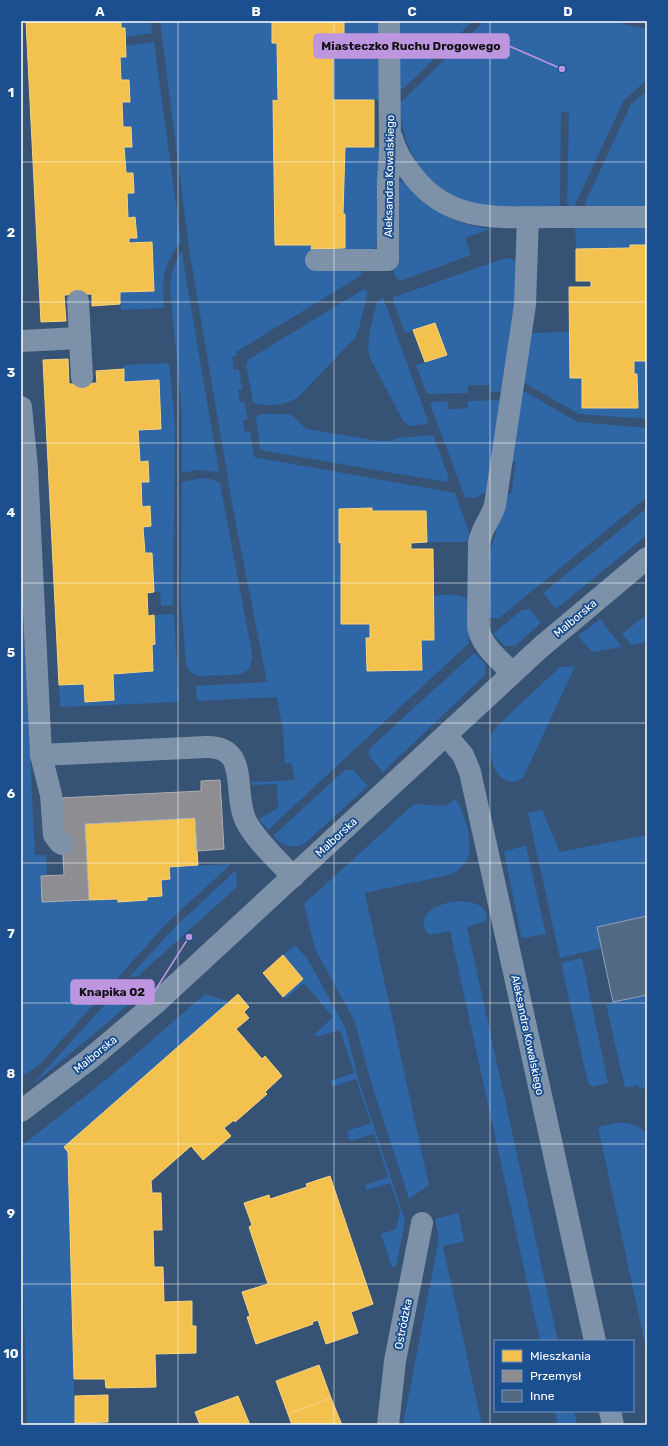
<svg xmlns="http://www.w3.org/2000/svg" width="668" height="1446" font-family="Rubik,sans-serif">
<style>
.green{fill:#2f66a5}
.homes{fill:#f2c14e;stroke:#f6d483}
.industry{fill:#8d8d92;stroke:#afafb3}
.building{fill:#526984;stroke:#92a2b6}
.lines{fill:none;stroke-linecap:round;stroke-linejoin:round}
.minor{stroke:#7d92a8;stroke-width:22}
.grid{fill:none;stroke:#fff;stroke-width:1;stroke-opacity:0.55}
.labels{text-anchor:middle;stroke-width:4;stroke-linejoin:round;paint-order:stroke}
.street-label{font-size:11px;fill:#fff;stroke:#1b4f8f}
.leader{fill:none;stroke:#bd96df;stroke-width:1.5}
.callout-dot{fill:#bd96df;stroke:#1b4f8f;stroke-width:1.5}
.callout{fill:#bd96df;stroke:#bd96df;stroke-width:1.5}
.callout-label{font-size:12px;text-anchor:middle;font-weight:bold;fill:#111}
.neatline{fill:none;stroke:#fff;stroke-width:1.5}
.grid-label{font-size:13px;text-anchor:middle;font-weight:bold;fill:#fff}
</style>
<rect width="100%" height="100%" fill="#365274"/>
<!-- green -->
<g class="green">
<path d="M121 21H151L152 33 125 37 124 28H121Z"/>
<path d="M160 21H272L277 43 278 101H273L275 245H312L311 249H314V268H364L360 276 236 352 237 356 232 357 234 370 239 369 242 389 238 390 240 402 244 401 248 419 243 420 245 432 250 431 254 457 455 493 470 535 469 540 464 542H427L426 511H372L371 508 339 509V542H341V623L370 624V638H366L367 671 421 670V640H434L433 596C444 595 460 592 468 600L469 643 268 830 259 819 278 808 277 784 252 785V782L295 780 291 763H285L283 730 277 697 197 701 196 686 267 682 233 509 189 248Z"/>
<path d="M344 21H380L381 100H333V43H344Z"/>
<path d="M399 21H473L403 89 400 88Z"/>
<path d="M484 21H624L623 24 647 29V80L624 100 574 207H570L567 204 569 113 561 112 560 204 556 207C541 207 526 207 510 207 503 207 496 207 489 206 434 199 401 158 400 103Z"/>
<path d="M154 42 181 241C162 267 162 278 164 308L121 310 120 292 154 291 152 242 129 243V238H136L135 218H128L127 193H134L133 173H126L124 147H132L131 127H123L122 102H130L129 80H121L120 57H126L125 46Z"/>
<path d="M647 91V207H587L585 203 631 104Z"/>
<path d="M345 147H381L379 244 371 250 345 251V214H343Z"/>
<path d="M400 181 405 183C420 199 435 214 457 221 467 225 479 227 490 229L465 238 471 255 403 280C399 281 395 278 394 273L395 188 397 183Z"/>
<path d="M647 227V245H630V248L576 249 575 228Z"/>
<path d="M182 251 186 278 219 472 197 470 182 473V413L170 290C170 276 174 263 182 251Z"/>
<path d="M510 258 515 261 517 265 515 317 502 392H490V385H468V393L430 394 426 392 416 365 447 355 435 323 405 333 393 301 394 297 503 259Z"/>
<path d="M364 289 367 291V295L359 328 355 338 302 393C298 397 294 400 289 402 280 405 261 407 253 402L246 365 249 359Z"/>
<path d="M383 297 428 421 427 424 410 426 403 421 370 358 368 348 370 330 377 302Z"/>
<path d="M569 332 570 378H582L638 408 637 374H634V361H647V419L579 414 521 381 531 333Z"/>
<path d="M169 363 175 423 173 605 161 606 160 592H154L152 553H145L143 527 151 526 150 507H142L141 482H148V462H140L138 430 161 428 158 380 124 382V365Z"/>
<path d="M520 389 578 422 647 428V497L499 618H488L489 552 496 534 503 493 511 494 516 462 508 461Z"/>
<path d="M501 400 490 489 476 498 465 497 430 404 433 402 448 401V409L468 408V401Z"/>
<path d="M288 414C297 416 299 425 307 429L380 441H389L398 438 433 435 449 478 446 482 266 451 260 449 256 417 261 414Z"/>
<path d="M202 478 211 479 220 483 252 653V659L249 669 243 673 236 675 197 676 189 671 186 665 181 601 182 482Z"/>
<path d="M647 508V535L556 609 543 593Z"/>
<path d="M21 571 35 855H46L47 876 41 877 42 902 118 899 119 902 147 900V897L162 896 161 880 170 879 169 867 231 864 167 923 41 1063 23 1076V1072L21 1073Z"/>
<path d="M530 609 541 623 515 646H505L493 634 522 610Z"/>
<path d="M174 614 179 702 60 707 59 685 84 684 85 702 114 700 113 674 153 671 152 645 155 644 154 615Z"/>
<path d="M647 614V642L632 645 622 634Z"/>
<path d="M600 619 622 647 592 652 578 636Z"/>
<path d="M474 653 486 664 485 675 383 772 369 756V749Z"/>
<path d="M575 666 524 776C517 785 504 783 497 773 492 766 488 745 491 736 493 731 496 727 500 723L560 667Z"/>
<path d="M345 770H353L368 786 304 844C292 849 282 846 273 836Z"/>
<path d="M455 799C462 808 464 816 467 827 472 849 472 867 448 875L365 893 429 1185 409 1199 370 1079 355 1022 315 949 304 904 414 804 446 806Z"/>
<path d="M542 810 560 852 647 835V916L597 927 602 948 560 958 528 813Z"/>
<path d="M526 846 546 934 524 938 521 936 504 851Z"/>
<path d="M236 870 237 887 138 976 129 977 175 927Z"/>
<path d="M457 901C470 901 490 904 486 921L467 927 558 1341H540L450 931 431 935C426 933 424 930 424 925 422 908 445 903 457 901Z"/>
<path d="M295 945 307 958 345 1027 359 1081 405 1221 396 1267H393L391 1265 381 1234 396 1229 400 1212 390 1183 367 1190 365 1185 388 1177 374 1134 350 1141 347 1131 371 1123 356 1079 333 1087 330 1081 354 1073 340 1030 316 1037 315 1034 333 1017 304 983 285 999 283 997 303 979 283 955Z"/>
<path d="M582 958 608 1083 592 1087 588 1083 561 963Z"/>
<path d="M135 986 141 993 112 1019 32 1085 119 989Z"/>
<path d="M205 994 229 1002 64 1147 68 1152 75 1425H27L21 1214V1146L107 1079Z"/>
<path d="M647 995V1087L639 1089 638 1085 625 1088 606 1004Z"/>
<path d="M616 1123C628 1122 638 1125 647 1133V1353L598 1127Z"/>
<path d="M457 1213 459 1215 464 1240 463 1242 443 1246 482 1425H403L439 1238 435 1219Z"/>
<path d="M555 1411H574L577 1425H558Z"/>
</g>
<!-- homes -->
<g class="homes">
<path d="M26 21H121V28H125L126 57H120L121 80H129L130 102H122L123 127H131L132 147H124L126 173H133L134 193H127L128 218 135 217 137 238H129V243L152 242 154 291 120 292V304L92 306V294L64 295 66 321 41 322Z"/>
<path d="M272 21H344V43H333V100H374V147H345L343 214H345V248L314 249H311L312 245H275L273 100 278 101 277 43H272Z"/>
<path d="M630 245H647V361H634V374H637L638 408H582V378H570L569 287H591V281H576V249L630 248Z"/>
<path d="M435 323 447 355 425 362 413 330Z"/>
<path d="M68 359 69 384 97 383 96 371 124 369V382L159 380 161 429 138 430 140 462 148 461 149 482H141L142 507 150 506 151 526 143 527 145 553H152L154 592 147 593 148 616 154 615 155 644 152 645 153 671 113 674 114 700 85 702 84 684 59 685 43 360Z"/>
<path d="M372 508V511H426L427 542 411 543V549H433L434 640H421L422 670 367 671 366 638H370V624H341V542L339 543V509Z"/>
<path d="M195 818 198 865 169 867 170 879 161 880 162 896 147 897V900L118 902V899L89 900 85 824Z"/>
<path d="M283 955 303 979 283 997 263 973Z"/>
<path d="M238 994 249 1007 244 1012 249 1018 236 1029 262 1059 265 1056 282 1076 265 1092 267 1094 235 1122 234 1120 224 1128 231 1136 203 1160 191 1146 151 1181 152 1193H161L162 1230H153L154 1267H163L164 1302 192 1301V1326H196V1353L155 1354 156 1387 106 1388 105 1379H74L68 1152 64 1147Z"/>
<path d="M330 1176 373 1304 351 1312 358 1333 326 1344 318 1320 312 1322 313 1324 256 1344 247 1317 250 1316 242 1292 268 1284 249 1227 252 1225 244 1203 269 1195 270 1199 307 1187 306 1184Z"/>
<path d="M319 1365 331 1398 288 1414 276 1381Z"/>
<path d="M108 1395V1422L75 1423V1396Z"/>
<path d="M238 1396 250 1425H200L195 1412Z"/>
<path d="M331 1398 342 1425H292L288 1414Z"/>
</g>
<!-- industry -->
<path class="industry" d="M220 780 224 849 197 851 195 818 85 824 89 900 42 902 41 876 64 875 60 798 201 791V781Z"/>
<!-- building -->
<path class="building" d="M647 916V995L613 1002 597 927Z"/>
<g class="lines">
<!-- minor -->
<g class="minor">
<path d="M392 138C396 153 404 165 414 177 451 224 502 217 556 217 586 217 617 217 647 217"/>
<path d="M316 260H388V182L390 152 389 21"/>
<path d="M78 301 82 377"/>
<path d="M21 341 80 338"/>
<path d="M21 407 27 468 41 755 51 795 54 835 60 843 62 844"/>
<path d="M512 673C500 660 479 644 478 625L479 543C481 529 491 519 495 505L525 305 528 217"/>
<path d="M446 735 463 755 470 772 595 1341"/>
<path d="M41 755 206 747C252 746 231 795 247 823 258 843 278 860 293 877"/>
<path d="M21 1111 91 1058 157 1002 541 647 647 558"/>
<path d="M610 1411 613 1425"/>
<path d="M388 1425 395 1361 422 1223"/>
</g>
</g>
<!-- grid -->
<path class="grid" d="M178 21V1425M334 21V1425M490 21V1425M21 162H647M21 302H647M21 443H647M21 583H647M21 723H647M21 863H647M21 1003H647M21 1144H647M21 1284H647"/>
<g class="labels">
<!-- street labels -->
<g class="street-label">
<text transform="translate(389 176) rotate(-89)" y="4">Aleksandra Kowalskiego</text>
<text transform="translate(575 618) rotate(-40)" y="4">Malborska</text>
<text transform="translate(336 837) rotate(-43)" y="4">Malborska</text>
<text transform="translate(528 1035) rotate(78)" y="4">Aleksandra Kowalskiego</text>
<text transform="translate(95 1054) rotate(-39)" y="4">Malborska</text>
<text transform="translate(403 1324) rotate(-79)" y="4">Ostródzka</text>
</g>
</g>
<!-- callouts -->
<path class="leader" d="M562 69L509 46M189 937L154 992"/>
<g class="callout-dot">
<circle cx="562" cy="69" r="4"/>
<circle cx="189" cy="937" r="4"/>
</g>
<g class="callout">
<rect x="314" y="34" width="195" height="24" rx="4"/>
<rect x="71" y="980" width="83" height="24" rx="4"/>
</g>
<g class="callout-label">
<text x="411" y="50">Miasteczko Ruchu Drogowego</text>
<text x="112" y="996">Knapika 02</text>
</g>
<!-- border -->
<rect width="668" height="1446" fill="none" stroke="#1b4f8f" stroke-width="44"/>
<!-- legend -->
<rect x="494" y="1340" width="140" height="72" fill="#1b4f8f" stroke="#7695bc"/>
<rect x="502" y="1350" width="20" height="12" fill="#f2c14e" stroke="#7695bc"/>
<text x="530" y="1360" font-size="12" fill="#ffffff">Mieszkania</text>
<rect x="502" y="1370" width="20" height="12" fill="#8d8d92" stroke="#7695bc"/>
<text x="530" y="1380" font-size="12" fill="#ffffff">Przemysł</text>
<rect x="502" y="1390" width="20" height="12" fill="#526984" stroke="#7695bc"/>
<text x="530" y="1400" font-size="12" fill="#ffffff">Inne</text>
<rect x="22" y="22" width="624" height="1402" class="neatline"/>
<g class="grid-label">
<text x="100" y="16">A</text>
<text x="256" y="16">B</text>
<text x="412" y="16">C</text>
<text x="568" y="16">D</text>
<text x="11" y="97">1</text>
<text x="11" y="237">2</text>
<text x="11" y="377">3</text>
<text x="11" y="517">4</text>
<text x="11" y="657">5</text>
<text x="11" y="798">6</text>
<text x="11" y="938">7</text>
<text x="11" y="1078">8</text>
<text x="11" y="1218">9</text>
<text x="11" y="1358">10</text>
</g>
</svg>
